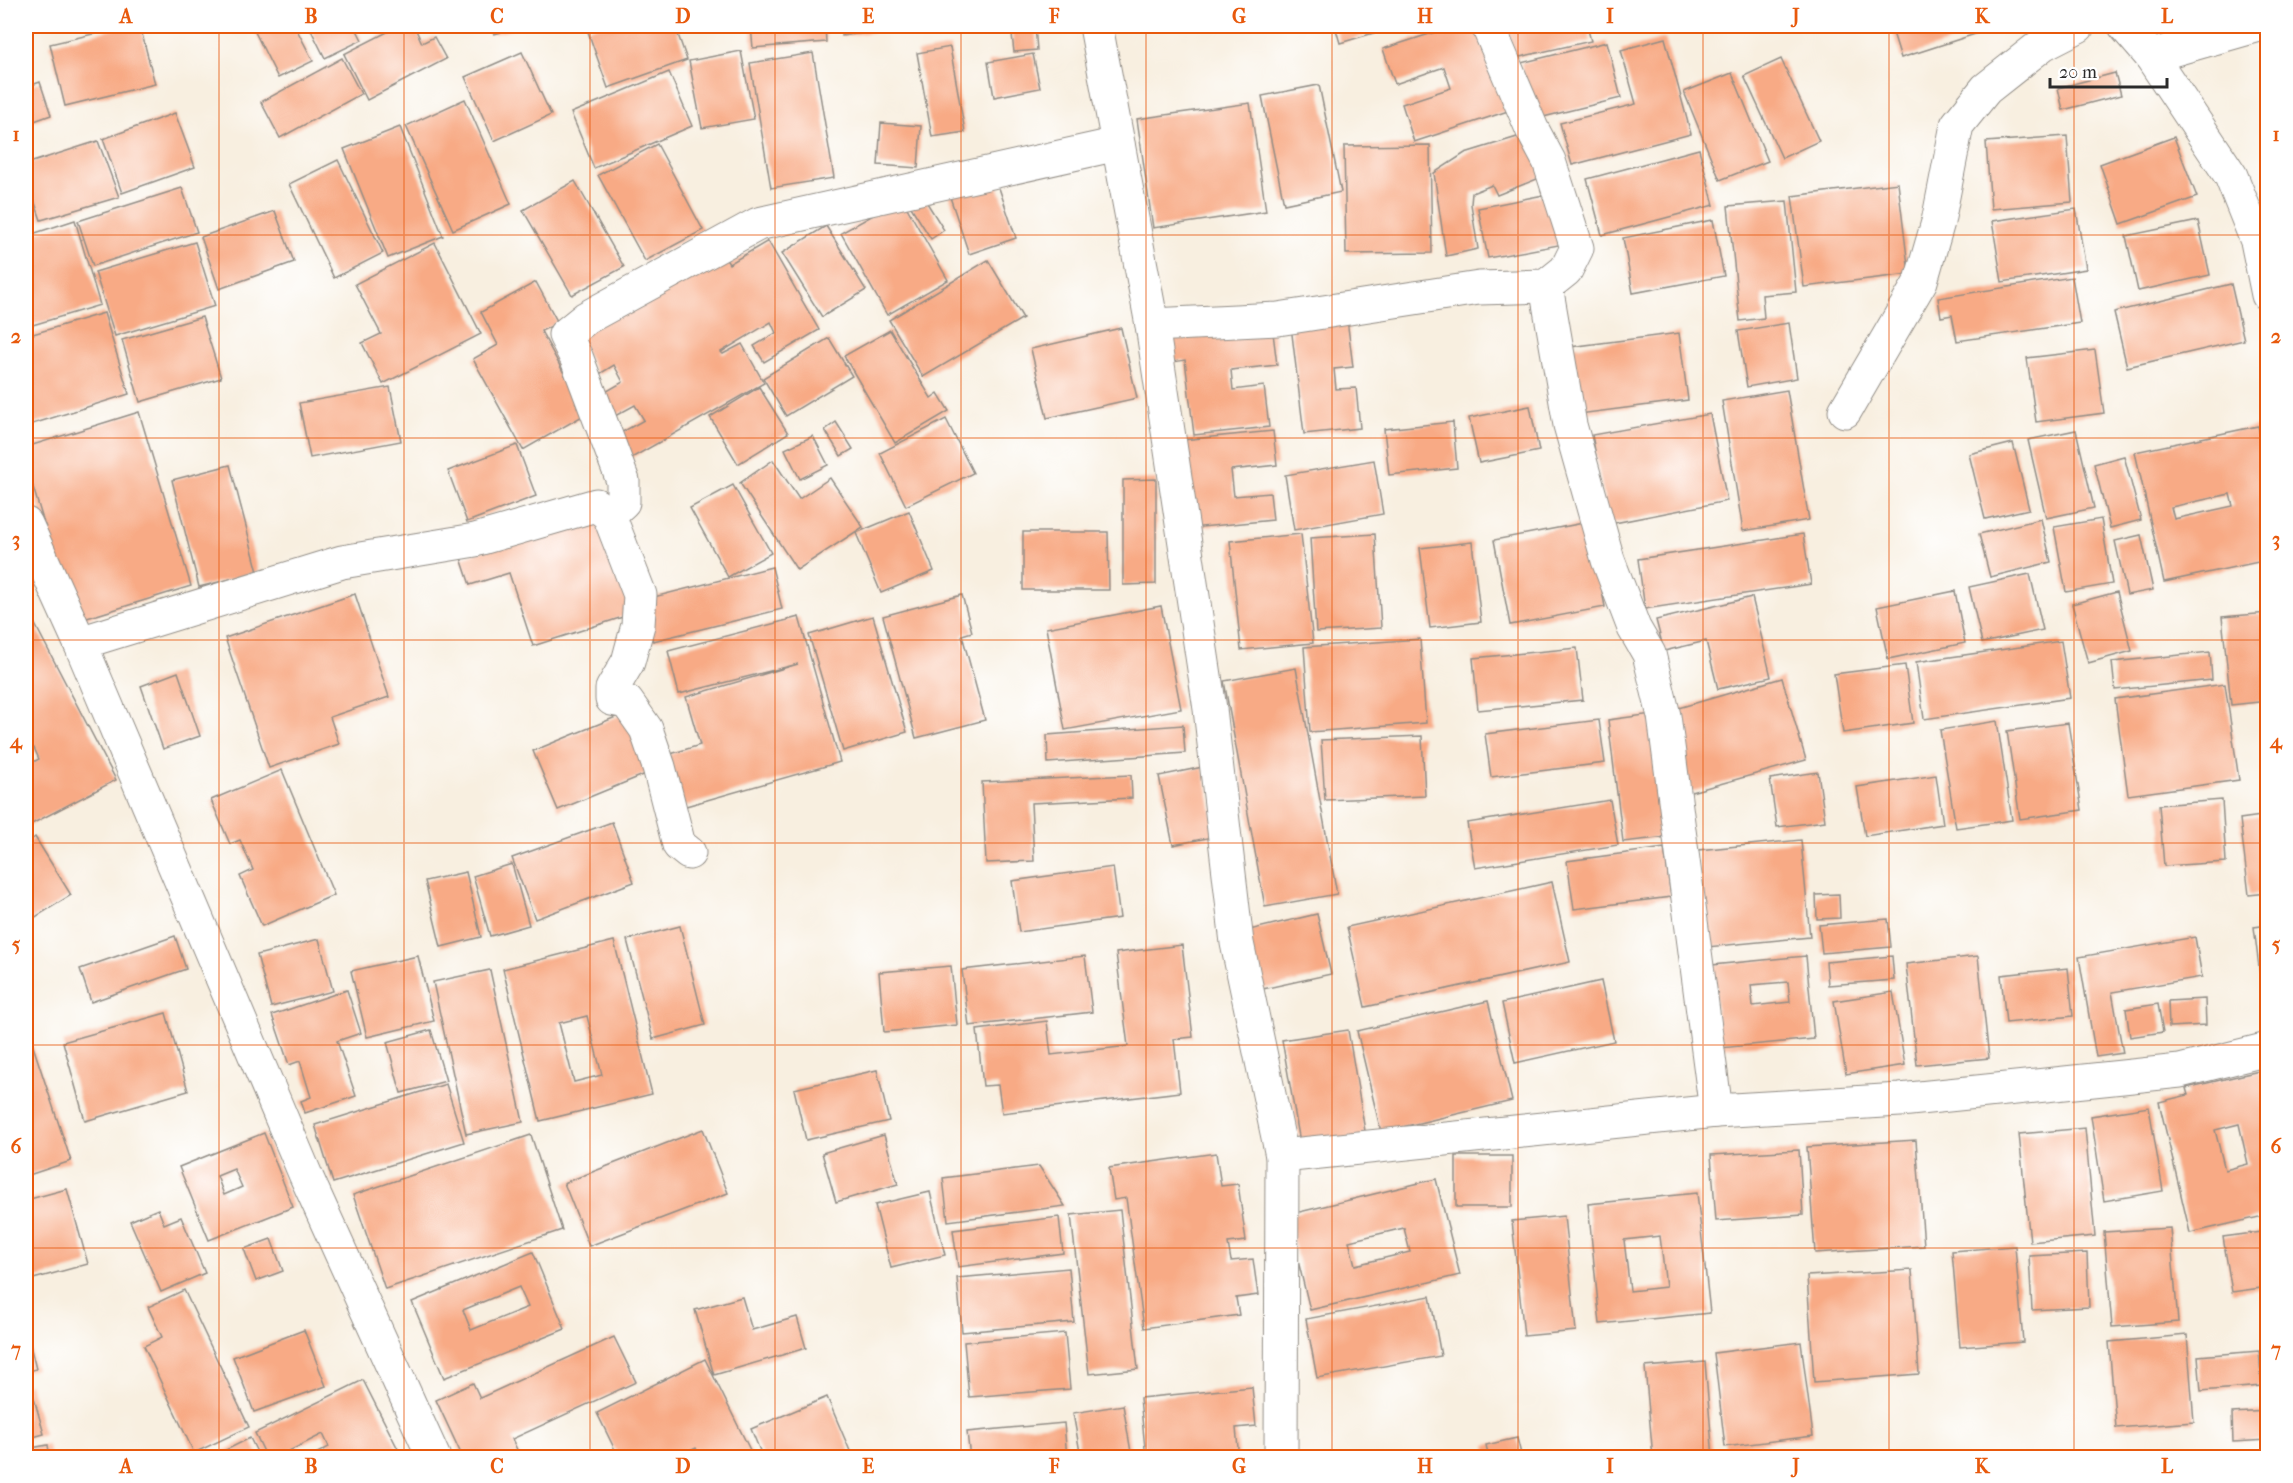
<svg xmlns="http://www.w3.org/2000/svg" width="2293" height="1483" font-family="'IM FELL French Canon',serif">
<style>
.building{fill:#f8aa85;fill-rule:evenodd}
.lines{fill:none;stroke-linecap:round;stroke-linejoin:round}
.street-casing{stroke:#928d86;stroke-width:35}
.street{stroke:#fff;stroke-width:33}
.grid{fill:none;stroke:#e8590c;stroke-width:1.5;stroke-opacity:0.55}
.neatline{fill:none;stroke:#e8590c;stroke-width:2}
.grid-label{font-size:20px;text-anchor:middle;font-weight:bold;fill:#e8590c}
</style>
<rect width="100%" height="100%" fill="#fff"/>
<filter id="ink" filterUnits="userSpaceOnUse"><feTurbulence type="fractalNoise" baseFrequency=".0167" numOctaves="2"/><feDisplacementMap in="SourceGraphic" scale="12" xChannelSelector="R" yChannelSelector="G"/><feConvolveMatrix kernelMatrix="1 2 1 2 8 2 1 2 1" color-interpolation-filters="sRGB"/></filter>
<filter id="wash" filterUnits="userSpaceOnUse"><feTurbulence type="fractalNoise" baseFrequency=".008" numOctaves="4" result="noise"/><feDisplacementMap in="SourceGraphic" scale="24" xChannelSelector="R" yChannelSelector="G"/><feGaussianBlur stdDeviation="1.35" result="paint"/><feColorMatrix in="noise" values="0 0 0 0 0 0 0 0 0 0 0 0 0 0 0 0 0 1.4 0 .05"/><feComposite in="paint" operator="in"/></filter>
<g filter="url(#wash)">
<rect width="100%" height="100%" fill="#f8efe0"/>
<g id="blocks">
<!-- building -->
<g class="building">
<path d="M127 26H140L155 84 65 106 50 44Z"/>
<path d="M184 26H200L186 31Z"/>
<path d="M252 26H295L313 61 278 78Z"/>
<path d="M309 26H355L362 40 325 58Z"/>
<path d="M399 26H414L422 43 434 37 446 59 367 100 344 54Z"/>
<path d="M492 26H525L494 34Z"/>
<path d="M597 26H675L687 60 608 88 587 29Z"/>
<path d="M751 26H825L826 42 753 48Z"/>
<path d="M841 26H910L911 27 842 36Z"/>
<path d="M1011 26H1035L1037 50 1014 52Z"/>
<path d="M1335 26H1397L1340 43Z"/>
<path d="M1454 26H1480L1508 111 1414 142 1402 104 1451 88 1444 67 1395 84 1383 49Z"/>
<path d="M1507 26H1587L1591 41 1515 58Z"/>
<path d="M1891 26H2000L1901 58Z"/>
<path d="M1665 38 1691 134 1572 165 1560 123 1636 104 1621 50Z"/>
<path d="M1607 42 1621 98 1535 119 1521 63Z"/>
<path d="M950 47 965 132 932 137 917 53Z"/>
<path d="M741 51 754 119 702 128 689 61Z"/>
<path d="M522 52 551 115 494 141 465 77Z"/>
<path d="M813 53 834 178 771 188 750 63Z"/>
<path d="M1033 54 1040 88 994 97 988 62Z"/>
<path d="M342 58 361 94 280 138 261 102Z"/>
<path d="M1781 59 1819 141 1782 158 1744 76Z"/>
<path d="M669 72 692 126 594 168 571 113Z"/>
<path d="M1732 73 1768 161 1720 180 1684 92Z"/>
<path d="M2115 73 2121 95 2063 110 2058 88Z"/>
<path d="M40 82 51 115 26 124V87Z"/>
<path d="M1319 85 1341 192 1284 204 1262 96Z"/>
<path d="M465 99 511 204 453 230 406 126Z"/>
<path d="M1250 103 1266 211 1153 228 1137 119Z"/>
<path d="M175 113 195 167 122 193 103 139Z"/>
<path d="M881 123 921 126 918 168 878 165Z"/>
<path d="M400 127 443 236 388 258 344 149Z"/>
<path d="M1527 134 1542 177 1497 195 1492 185 1472 193 1471 204 1478 249 1446 256 1434 173 1465 153Z"/>
<path d="M2067 136 2072 202 1991 209 1986 142Z"/>
<path d="M2174 137 2197 197 2121 224 2100 164Z"/>
<path d="M98 141 119 197 41 220 26 177V164Z"/>
<path d="M657 144 703 230 645 261 598 175Z"/>
<path d="M1430 145 1432 253 1346 254 1344 146Z"/>
<path d="M1699 149 1714 205 1602 235 1587 179Z"/>
<path d="M338 160 383 253 334 278 289 184Z"/>
<path d="M996 179 1016 238 969 254 949 194Z"/>
<path d="M575 181 624 267 572 295 523 210Z"/>
<path d="M1898 183 1909 274 1804 287 1792 196Z"/>
<path d="M182 188 197 232 93 266 78 221Z"/>
<path d="M1554 193 1564 244 1488 258 1478 208Z"/>
<path d="M924 198 944 230 931 239 911 207Z"/>
<path d="M902 199 948 280 887 315 841 233Z"/>
<path d="M1787 201 1796 292 1762 295 1764 318 1740 321 1728 206Z"/>
<path d="M2076 209 2086 269 2002 282 1992 221Z"/>
<path d="M275 211 294 262 219 289 201 237Z"/>
<path d="M75 220 100 305 26 327V236Z"/>
<path d="M1713 220 1724 276 1633 293 1623 238Z"/>
<path d="M2198 221 2210 275 2138 291 2126 236Z"/>
<path d="M826 226 866 290 822 317 782 253Z"/>
<path d="M768 241 819 330 764 362 754 346 776 333 771 322 721 352 723 354 742 344 764 383 628 460 615 436 644 420 635 405 615 416 602 394 623 382 614 365 598 375 577 336 722 253 729 264Z"/>
<path d="M195 242 215 306 115 336 95 272Z"/>
<path d="M435 243 481 334 383 384 362 343 381 334 355 284Z"/>
<path d="M988 260 1023 318 923 377 889 320Z"/>
<path d="M2072 277 2080 323 1957 341 1952 315 1941 317 1938 298Z"/>
<path d="M536 282 558 323 541 331 586 414 523 450 473 359 498 345 481 312Z"/>
<path d="M2231 284 2244 340 2127 367 2114 312Z"/>
<path d="M104 313 129 394 26 426V336Z"/>
<path d="M202 317 221 378 140 402 122 340Z"/>
<path d="M1347 319 1353 367 1334 369 1336 389 1356 388 1360 428 1304 434 1291 326Z"/>
<path d="M1789 323 1797 378 1747 387 1738 331Z"/>
<path d="M1272 325 1277 365 1231 370 1233 390 1264 386 1269 427 1194 435 1185 360 1173 362 1169 337Z"/>
<path d="M1121 328 1137 398 1047 418 1031 349Z"/>
<path d="M890 330 931 398 938 393 949 411 895 443 844 356Z"/>
<path d="M1679 333 1688 400 1579 414 1570 347Z"/>
<path d="M829 338 852 376 786 416 763 378Z"/>
<path d="M2095 350 2104 413 2036 422 2027 358Z"/>
<path d="M390 387 401 441 310 458 299 403Z"/>
<path d="M759 387 788 433 738 464 710 417Z"/>
<path d="M1787 390 1809 520 1743 531 1722 401Z"/>
<path d="M1530 406 1539 451 1479 463 1469 418Z"/>
<path d="M139 412 191 586 74 622 26 464V447Z"/>
<path d="M1710 414 1727 501 1609 524 1592 435Z"/>
<path d="M946 419 973 473 906 506 880 453Z"/>
<path d="M836 422 853 449 841 456 825 430Z"/>
<path d="M1453 422 1457 468 1389 475 1384 429Z"/>
<path d="M2258 426 2268 468V560L2164 582 2135 452ZM2230 494 2233 506 2174 519 2171 507Z"/>
<path d="M2076 430 2094 508 2046 518 2028 440Z"/>
<path d="M1273 431 1277 465 1231 470 1234 496 1270 493 1273 520 1191 528 1182 440Z"/>
<path d="M813 436 828 465 800 479 785 449Z"/>
<path d="M2013 443 2029 509 1985 519 1969 454Z"/>
<path d="M517 445 536 496 467 522 448 471Z"/>
<path d="M2124 456 2141 520 2110 528 2094 464Z"/>
<path d="M773 460 799 499 830 478 863 527 797 570 740 483Z"/>
<path d="M1374 460 1383 514 1294 530 1285 475Z"/>
<path d="M230 465 258 572 199 587 172 480Z"/>
<path d="M1156 479V584L1123 585V480Z"/>
<path d="M733 485 771 553 728 577 690 508Z"/>
<path d="M909 511 934 571 881 593 856 533Z"/>
<path d="M597 512 632 614 533 646 509 573 470 585 461 558Z"/>
<path d="M2041 519 2051 562 1990 577 1979 534Z"/>
<path d="M2101 519 2112 584 2066 592 2054 527Z"/>
<path d="M1589 522 1605 607 1510 625 1494 540Z"/>
<path d="M1023 532H1108L1109 590H1023Z"/>
<path d="M1301 534 1313 643 1241 650 1230 541Z"/>
<path d="M1375 534 1381 628 1316 632 1310 538Z"/>
<path d="M1803 534 1811 584 1645 609 1638 559Z"/>
<path d="M2141 535 2153 590 2127 595 2115 541Z"/>
<path d="M1472 542 1481 622 1430 628 1420 548Z"/>
<path d="M772 567 782 609 653 641 642 600Z"/>
<path d="M2030 574 2043 630 1982 643 1969 587Z"/>
<path d="M1955 591 1965 643 1888 659 1877 607Z"/>
<path d="M2117 592 2132 651 2088 663 2072 604Z"/>
<path d="M355 594 389 697 330 717 339 744 269 768 225 638Z"/>
<path d="M962 595 972 632 962 635 985 720 916 738 883 616Z"/>
<path d="M1752 597 1771 677 1718 689 1706 641 1664 651 1656 620Z"/>
<path d="M1161 606 1181 709 1065 730 1046 628Z"/>
<path d="M26 607 116 780 26 827V766L39 759 34 748 26 752Z"/>
<path d="M2268 613V701L2231 705 2222 617Z"/>
<path d="M873 616 907 732 843 751 809 635Z"/>
<path d="M799 617 840 762 679 808 664 756 700 745 686 697 798 664 679 694 668 651Z"/>
<path d="M1420 639 1426 723 1310 732 1304 647Z"/>
<path d="M2061 641 2070 698 1924 719 1916 662Z"/>
<path d="M1577 648 1583 700 1478 710 1473 658Z"/>
<path d="M2210 652 2212 680 2115 690 2112 662Z"/>
<path d="M1905 665 1913 723 1843 733 1834 674Z"/>
<path d="M1296 668 1337 894 1265 907 1224 681Z"/>
<path d="M178 672 200 736 163 749 141 686Z"/>
<path d="M1782 678 1806 760 1691 792 1668 711Z"/>
<path d="M2225 684 2239 780 2128 795 2115 699Z"/>
<path d="M628 712 653 771 558 810 533 751Z"/>
<path d="M1652 714 1667 837 1623 842 1608 720Z"/>
<path d="M1599 720 1605 763 1491 777 1485 734Z"/>
<path d="M1997 721 2012 820 1956 828 1940 730Z"/>
<path d="M2068 723 2082 810 2020 819 2007 731Z"/>
<path d="M1183 725 1185 753 1048 763 1047 735Z"/>
<path d="M1422 736 1425 796 1325 800 1321 740Z"/>
<path d="M1203 767 1217 836 1173 845 1159 776Z"/>
<path d="M282 770 334 895 262 926 240 876 253 870 240 840 230 844 211 800Z"/>
<path d="M1818 772 1825 821 1777 827 1770 779Z"/>
<path d="M1131 775 1132 798 1031 803 1034 861 986 863 982 782Z"/>
<path d="M1936 775 1943 824 1865 836 1857 787Z"/>
<path d="M1610 800 1618 845 1475 868 1467 823Z"/>
<path d="M2222 800 2226 862 2164 866 2159 805Z"/>
<path d="M2268 815V893L2249 895 2240 819Z"/>
<path d="M612 822 634 882 535 919 512 858Z"/>
<path d="M35 837 71 895 26 923V844Z"/>
<path d="M1801 840 1810 937 1707 947 1698 850Z"/>
<path d="M1664 848 1671 897 1574 909 1567 861Z"/>
<path d="M512 864 529 925 490 936 473 876Z"/>
<path d="M1113 867 1120 918 1019 932 1012 881Z"/>
<path d="M466 872 481 937 441 947 425 881Z"/>
<path d="M1552 882 1570 962 1365 1007 1347 927Z"/>
<path d="M1839 894 1840 918 1817 919 1816 895Z"/>
<path d="M1317 914 1331 974 1258 990 1245 931Z"/>
<path d="M1888 919 1891 947 1822 953 1819 925Z"/>
<path d="M2268 925V1024H2266L2254 927Z"/>
<path d="M680 926 705 1025 653 1039 627 940Z"/>
<path d="M175 936 186 969 91 1002 80 969Z"/>
<path d="M2195 937 2202 977 2112 992 2123 1053 2096 1057 2079 957Z"/>
<path d="M319 939 333 991 271 1007 257 955Z"/>
<path d="M614 941 652 1094 540 1121 503 969ZM587 1016 602 1075 574 1082 559 1023Z"/>
<path d="M1182 945 1193 1037 1174 1039 1180 1092 1002 1113 998 1085 983 1086 977 1030 1047 1021 1051 1055 1128 1046 1116 953Z"/>
<path d="M418 956 434 1021 367 1037 351 971Z"/>
<path d="M1085 956 1092 1012 969 1026 962 970Z"/>
<path d="M1806 956 1814 1039 1720 1048 1712 965ZM1788 982 1790 1002 1753 1006 1751 985Z"/>
<path d="M1892 956 1894 980 1828 985 1826 962Z"/>
<path d="M1978 956 1989 1058 1917 1065 1906 964Z"/>
<path d="M951 966 957 1025 884 1032 879 972Z"/>
<path d="M2068 968 2073 1016 2006 1023 2001 975Z"/>
<path d="M490 970 523 1122 466 1134 433 982Z"/>
<path d="M1601 981 1614 1041 1515 1063 1502 1003Z"/>
<path d="M347 990 361 1033 337 1041 356 1096 305 1113 301 1101 311 1097 300 1061 289 1065 272 1015Z"/>
<path d="M1893 992 1905 1065 1846 1074 1834 1001Z"/>
<path d="M2205 999 2206 1025 2169 1027 2168 1001Z"/>
<path d="M1488 1001 1512 1101 1381 1132 1357 1031Z"/>
<path d="M2158 1004 2163 1032 2130 1037 2126 1009Z"/>
<path d="M166 1013 188 1091 85 1121 63 1042Z"/>
<path d="M26 1025 71 1161 26 1176Z"/>
<path d="M431 1030 446 1081 401 1093 387 1042Z"/>
<path d="M1348 1030 1366 1137 1301 1148 1282 1040Z"/>
<path d="M2268 1069V1215L2190 1233 2159 1102 2188 1095 2186 1088ZM2239 1124 2248 1164 2225 1170 2215 1130Z"/>
<path d="M877 1070 889 1121 806 1140 794 1089Z"/>
<path d="M446 1084 464 1142 333 1183 315 1125Z"/>
<path d="M2149 1107 2163 1191 2104 1201 2091 1116Z"/>
<path d="M2085 1128 2095 1236 2030 1242 2019 1134Z"/>
<path d="M703 1129 728 1193 589 1246 564 1183Z"/>
<path d="M264 1133 293 1207 209 1240 179 1167ZM234 1169 242 1187 224 1195 217 1176Z"/>
<path d="M531 1135 562 1230 385 1289 353 1195Z"/>
<path d="M884 1135 898 1184 836 1202 822 1153Z"/>
<path d="M1916 1140 1924 1246 1815 1253 1807 1147Z"/>
<path d="M1799 1150 1803 1215 1716 1221 1711 1155Z"/>
<path d="M1216 1153 1221 1186 1238 1184 1246 1241 1228 1243 1231 1261 1253 1259 1258 1295 1236 1298 1239 1315 1144 1328 1126 1198 1114 1200 1109 1168Z"/>
<rect x="1456" y="1156" width="56" height="51"/>
<path d="M1039 1166 1065 1206 948 1221 943 1178Z"/>
<path d="M1436 1179 1460 1275 1310 1310 1287 1215ZM1404 1228 1410 1252 1355 1265 1349 1241Z"/>
<path d="M67 1189 88 1264 26 1281V1200Z"/>
<path d="M930 1192 945 1255 891 1268 875 1205Z"/>
<path d="M1697 1193 1710 1313 1600 1324 1588 1204ZM1660 1236 1666 1287 1630 1291 1624 1240Z"/>
<path d="M158 1209 164 1224 181 1217 205 1273 161 1292 130 1221Z"/>
<path d="M1120 1210 1138 1369 1089 1374 1071 1215Z"/>
<path d="M1564 1216 1576 1331 1524 1336 1512 1221Z"/>
<path d="M1059 1217 1063 1253 958 1267 953 1230Z"/>
<path d="M2170 1228 2178 1322 2112 1327 2104 1232Z"/>
<path d="M2268 1231V1287L2232 1292 2223 1237Z"/>
<path d="M271 1239 283 1271 256 1281 244 1249Z"/>
<path d="M2015 1246 2023 1342 1960 1347 1952 1251Z"/>
<path d="M533 1252 565 1329 444 1378 412 1302ZM519 1287 528 1307 471 1330 463 1310Z"/>
<path d="M2087 1253 2089 1307 2032 1310 2029 1256Z"/>
<path d="M1069 1268 1074 1322 962 1332 957 1278Z"/>
<path d="M1912 1270 1919 1374 1814 1382 1807 1276Z"/>
<path d="M184 1290 249 1427 194 1453 144 1346 162 1337 148 1307Z"/>
<path d="M1430 1296 1441 1356 1317 1378 1306 1319Z"/>
<path d="M742 1297 752 1330 797 1317 806 1348 714 1375 695 1310Z"/>
<path d="M304 1330 326 1386 254 1412 233 1357Z"/>
<path d="M1065 1333 1070 1389 969 1397 964 1342Z"/>
<path d="M2187 1335 2194 1422 2116 1428 2109 1342Z"/>
<path d="M614 1337 636 1382 512 1439 521 1458H463L436 1400 473 1383 480 1398Z"/>
<path d="M1801 1342 1813 1436 1725 1447 1714 1353Z"/>
<path d="M30 1345 36 1369 26 1372V1346Z"/>
<path d="M2259 1351 2262 1386 2201 1391 2198 1356Z"/>
<path d="M705 1359 754 1458H700L696 1448 676 1458H619L597 1413Z"/>
<path d="M1705 1362 1713 1458H1653L1645 1367Z"/>
<path d="M363 1380 398 1449 381 1458H308L329 1447 323 1434 275 1458H267L255 1433Z"/>
<path d="M30 1384 44 1434 26 1439V1385Z"/>
<path d="M1252 1387 1256 1426 1236 1428 1239 1458H1146L1140 1398Z"/>
<path d="M827 1397 853 1458H763L751 1429Z"/>
<path d="M1123 1405 1132 1458H1081L1073 1413Z"/>
<path d="M2268 1411V1440L2233 1442 2232 1413Z"/>
<path d="M1064 1423 1067 1458H970L967 1432Z"/>
<path d="M250 1438 260 1458H210Z"/>
<path d="M1517 1438 1522 1458H1489L1486 1445Z"/>
<path d="M48 1445 50 1458H26V1449Z"/>
</g>
</g>
</g>
<g filter="url(#ink)">
<use href="#blocks" fill-opacity="0" stroke="#928d86" stroke-width="1.5"/>
<g class="lines">
<defs>
<g id="street">
<path d="M1096 26 1152 325 1210 709 1237 943 1282 1156 1281 1458"/>
<path d="M2125 26 2151 56 2231 176 2257 241 2268 295"/>
<path d="M2151 56 2256 26"/>
<path d="M1546 286 1570 425 1608 560 1634 628 1649 654 1664 716 1716 1111"/>
<path d="M1152 325 1278 319 1479 288 1546 286 1566 270 1577 248 1549 161 1532 129 1488 26"/>
<path d="M1845 411 1921 281 1938 222 1957 125 1986 89 2043 44 2078 26"/>
<path d="M609 515 623 502V481L577 359 565 335 586 318 758 224 1118 144"/>
<path d="M26 524 80 643 306 1176 434 1458"/>
<path d="M80 643 342 562 475 540 596 505 609 515 640 595 638 625 628 662 612 689V699L627 702 646 729 659 767 679 845 689 853"/>
<path d="M1282 1156 1716 1111 1900 1100 2180 1071 2268 1049"/>
</g>
</defs>
<!-- street casing -->
<use href="#street" class="street-casing"/>
<!-- street -->
<use href="#street" class="street"/>
</g>
</g>
<!-- grid -->
<path class="grid" d="M219 26V1458M404 26V1458M590 26V1458M775 26V1458M961 26V1458M1146 26V1458M1332 26V1458M1518 26V1458M1703 26V1458M1889 26V1458M2074 26V1458M26 235H2268M26 438H2268M26 640H2268M26 843H2268M26 1045H2268M26 1248H2268"/>
<!-- margin -->
<rect width="2293" height="1483" fill="none" stroke="#fff" stroke-width="66"/>
<!-- scale -->
<path d="M2050 78v9h117v-9" fill="none" stroke="#2b2b2b" stroke-width="3"/>
<text x="2059" y="78" font-size="18" fill="#2b2b2b" stroke="#ffffff" stroke-width="4.5" paint-order="stroke">20 m</text>
<rect x="33" y="33" width="2227" height="1417" class="neatline"/>
<g class="grid-label">
<text x="126" y="23">A</text>
<text x="311" y="23">B</text>
<text x="497" y="23">C</text>
<text x="683" y="23">D</text>
<text x="868" y="23">E</text>
<text x="1054" y="23">F</text>
<text x="1239" y="23">G</text>
<text x="1425" y="23">H</text>
<text x="1610" y="23">I</text>
<text x="1796" y="23">J</text>
<text x="1982" y="23">K</text>
<text x="2167" y="23">L</text>
<text x="16" y="141">1</text>
<text x="2276" y="141">1</text>
<text x="16" y="343">2</text>
<text x="2276" y="343">2</text>
<text x="16" y="546">3</text>
<text x="2276" y="546">3</text>
<text x="16" y="748">4</text>
<text x="2276" y="748">4</text>
<text x="16" y="951">5</text>
<text x="2276" y="951">5</text>
<text x="16" y="1153">6</text>
<text x="2276" y="1153">6</text>
<text x="16" y="1356">7</text>
<text x="2276" y="1356">7</text>
<text x="126" y="1473">A</text>
<text x="311" y="1473">B</text>
<text x="497" y="1473">C</text>
<text x="683" y="1473">D</text>
<text x="868" y="1473">E</text>
<text x="1054" y="1473">F</text>
<text x="1239" y="1473">G</text>
<text x="1425" y="1473">H</text>
<text x="1610" y="1473">I</text>
<text x="1796" y="1473">J</text>
<text x="1982" y="1473">K</text>
<text x="2167" y="1473">L</text>
</g>
</svg>
